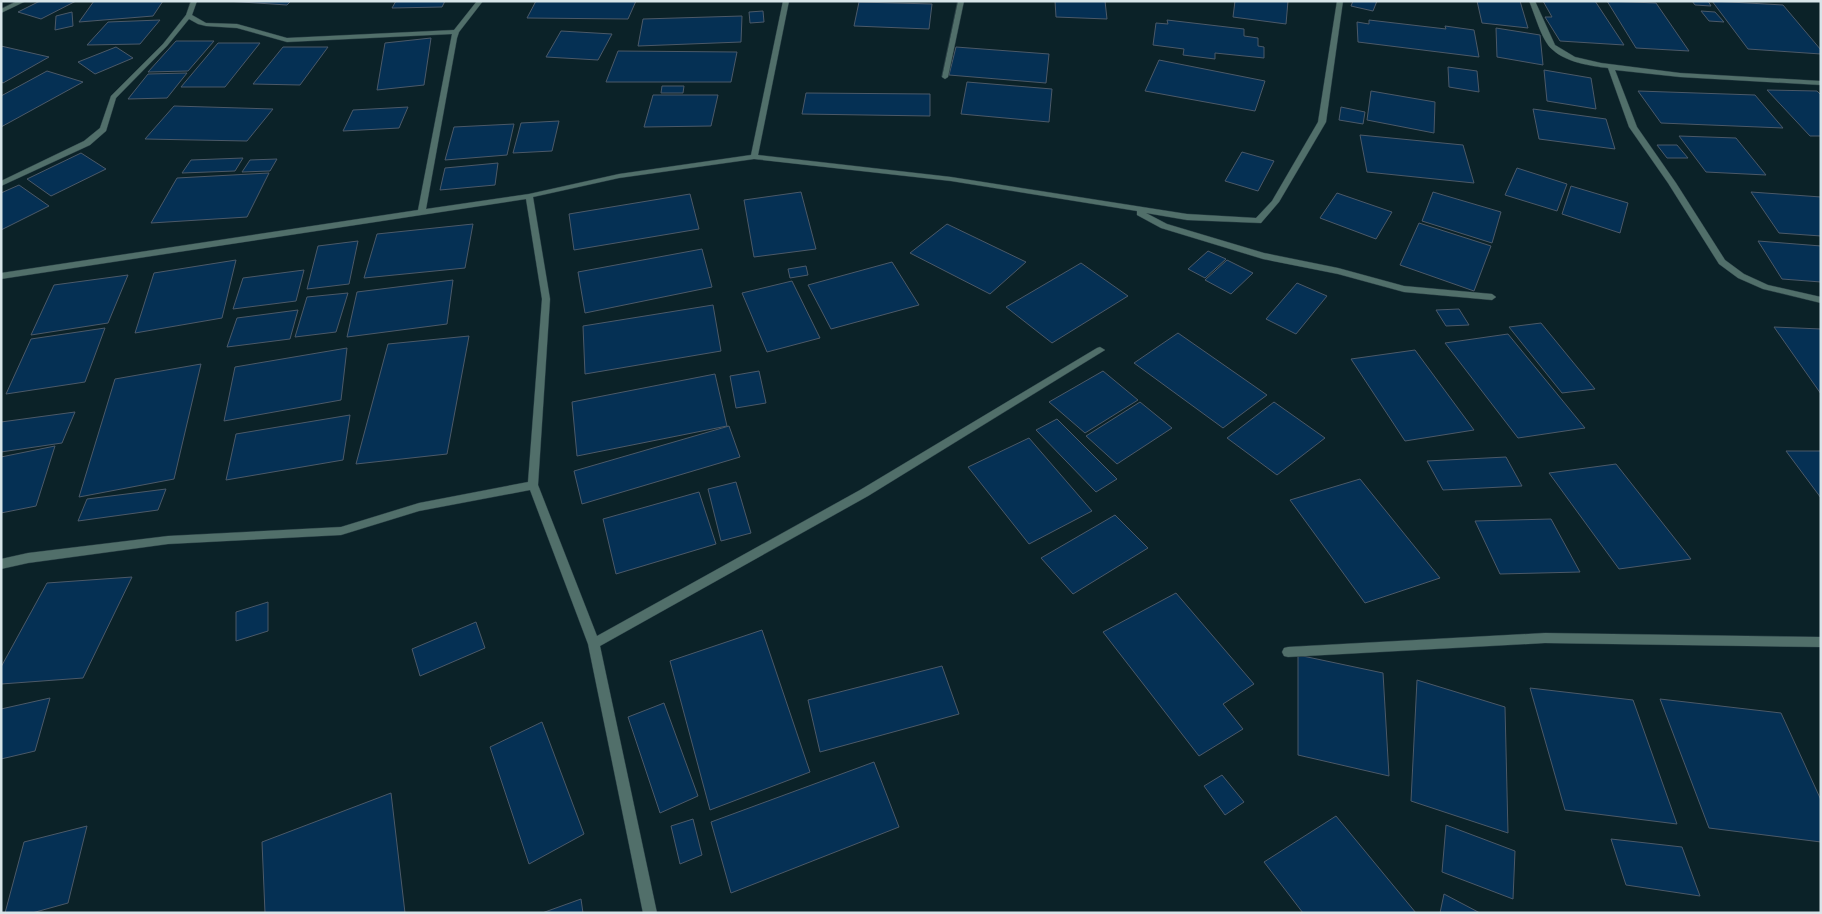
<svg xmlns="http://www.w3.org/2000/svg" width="1822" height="914" font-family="Jost,sans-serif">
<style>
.building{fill:#053054;stroke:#4b5968}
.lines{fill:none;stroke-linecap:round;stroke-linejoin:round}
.street-casing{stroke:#283d43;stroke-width:1}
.street{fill:#516f6a;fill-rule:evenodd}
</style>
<rect width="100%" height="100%" fill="#0b2228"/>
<!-- building -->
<g class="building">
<path d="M40 1H76L41 19 18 12Z"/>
<path d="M94 1H163L153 16 79 22Z"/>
<path d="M226 1H291L287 5Z"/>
<path d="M396 1H445L442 7 392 8Z"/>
<path d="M536 1H636L628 19 527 18Z"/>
<path d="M1055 1H1105L1107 19 1056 17Z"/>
<path d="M1235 1H1288L1286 24 1233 17Z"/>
<path d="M1353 1H1377L1373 11 1351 6Z"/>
<path d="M1477 1H1520L1528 28 1482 23Z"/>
<path d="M1543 1H1595L1624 45 1560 41 1545 17H1552Z"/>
<path d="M1607 1 1656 3 1689 51 1636 48Z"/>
<path d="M1692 1H1708L1711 6 1695 5Z"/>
<path d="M1712 1 1783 5 1821 50V54L1748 49Z"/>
<path d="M859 2 932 4 929 29 854 26Z"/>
<path d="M763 11 764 22 750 23 749 12Z"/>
<path d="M1701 11 1715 12 1724 22 1709 21Z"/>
<path d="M72 12 73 26 55 30 56 16Z"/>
<path d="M742 16 741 42 638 46 643 19Z"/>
<path d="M160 20 140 44 87 45 108 22Z"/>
<path d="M1167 20 1244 29V36L1258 38V46L1264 47V58L1215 53V59L1183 55 1184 49 1153 45 1156 23 1168 24Z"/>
<path d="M1369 20 1446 29 1445 26 1474 30 1479 57 1358 42 1357 22 1369 24Z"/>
<path d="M1496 28 1540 35 1543 65 1497 57Z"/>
<path d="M561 31 612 34 598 60 546 57Z"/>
<path d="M431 38 424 85 377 90 385 43Z"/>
<path d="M176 41H214L188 71 148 72Z"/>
<path d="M218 43H260L225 87H181Z"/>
<path d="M1 46 49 57 3 83 1 82Z"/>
<path d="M116 47 133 58 95 74 78 62Z"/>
<path d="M283 47H328L300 85 253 84Z"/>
<path d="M956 47 1049 54 1046 83 949 75Z"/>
<path d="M618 51 737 52 731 82H606Z"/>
<path d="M1159 60 1265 81 1255 111 1145 91Z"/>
<path d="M1448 67 1477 71 1479 92 1449 87Z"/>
<path d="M1544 70 1591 78 1596 109 1547 101Z"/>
<path d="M47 71 83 82 1 127V96Z"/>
<path d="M187 73 167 98 128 99 148 74Z"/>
<path d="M967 82 1052 89 1049 122 961 114Z"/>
<path d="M662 86H684L683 93H661Z"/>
<path d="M1767 90 1817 91 1821 95V136H1810Z"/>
<path d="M1371 91 1435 102 1434 133 1367 120Z"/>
<path d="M1638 91 1755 95 1783 128 1661 123Z"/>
<path d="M806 93 930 94V116L802 114Z"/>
<path d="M653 95H718L711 126 644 127Z"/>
<path d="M174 106 273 109 247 141 145 139Z"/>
<path d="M408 107 399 128 343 131 353 110Z"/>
<path d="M1341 107 1365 112 1363 124 1339 120Z"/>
<path d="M1533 109 1606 119 1615 149 1539 139Z"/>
<path d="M559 121 552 151 513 153 521 123Z"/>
<path d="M514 124 507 155 445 160 454 127Z"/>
<path d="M1360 135 1463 145 1474 183 1367 172Z"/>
<path d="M1679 136 1736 138 1766 175 1706 172Z"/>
<path d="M1657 145H1677L1688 158H1667Z"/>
<path d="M1242 152 1274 161 1258 191 1225 181Z"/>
<path d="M81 153 106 169 51 196 27 179Z"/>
<path d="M243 158 235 171 182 173 191 160Z"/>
<path d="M277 159 270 171 242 172 250 160Z"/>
<path d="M498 163 495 185 440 190 445 168Z"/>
<path d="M1517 168 1567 184 1557 211 1505 195Z"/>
<path d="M269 173 247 217 151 223 177 178Z"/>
<path d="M19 185 49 206 1 230V193Z"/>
<path d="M1571 186 1628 203 1620 233 1562 214Z"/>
<path d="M801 192 816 249 754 257 744 200Z"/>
<path d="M1433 192 1501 212 1492 243 1422 221Z"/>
<path d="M1751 192 1821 197V236L1779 233Z"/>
<path d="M1337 193 1392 212 1376 239 1320 218Z"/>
<path d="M690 194 699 229 574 250 569 214Z"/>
<path d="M1419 223 1491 246 1474 291 1400 265Z"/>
<path d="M473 224 465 268 364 278 377 234Z"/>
<path d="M947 224 1026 262 990 294 910 253Z"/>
<path d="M358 241 349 284 307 289 318 246Z"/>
<path d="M1758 241 1821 246V282L1782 279Z"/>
<path d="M702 249 712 287 585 313 578 272Z"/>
<path d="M1208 251 1226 259 1205 278 1188 269Z"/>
<path d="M236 260 222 318 135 333 154 273Z"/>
<path d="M1227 260 1253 273 1231 294 1205 280Z"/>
<path d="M892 262 919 305 831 329 808 285Z"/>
<path d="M1081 263 1128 296 1052 343 1006 307Z"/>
<path d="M806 266 808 275 790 278 788 269Z"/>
<path d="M304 270 296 301 233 309 243 278Z"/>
<path d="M128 275 108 323 31 335 54 285Z"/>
<path d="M453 280 447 324 347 337 357 292Z"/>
<path d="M792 281 820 338 767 352 742 293Z"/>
<path d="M1297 283 1327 296 1296 334 1266 319Z"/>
<path d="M348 293 336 332 295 337 307 297Z"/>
<path d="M713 305 721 351 585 374 583 326Z"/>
<path d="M1459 309 1469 325 1446 326 1436 310Z"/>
<path d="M298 310 290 339 227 347 237 318Z"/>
<path d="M1541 323 1595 389 1562 393 1509 327Z"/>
<path d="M1774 327 1821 329V394Z"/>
<path d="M105 328 85 382 6 394 31 339Z"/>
<path d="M1178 333 1267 395 1223 428 1134 363Z"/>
<path d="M1508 334 1585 428 1518 438 1445 343Z"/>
<path d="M469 336 447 454 356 464 388 344Z"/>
<path d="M347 348 341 400 224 421 235 367Z"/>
<path d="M1415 350 1474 430 1405 441 1351 359Z"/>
<path d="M201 364 174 479 79 497 115 379Z"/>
<path d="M759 371 766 403 736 408 730 376Z"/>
<path d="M1103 371 1138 400 1085 433 1049 402Z"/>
<path d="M715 374 727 426 577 456 572 402Z"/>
<path d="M1140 402 1172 428 1117 464 1086 436Z"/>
<path d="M1274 402 1325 438 1277 475 1227 438Z"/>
<path d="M75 412 62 443 1 452V422Z"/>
<path d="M350 415 343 460 226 480 236 434Z"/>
<path d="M1057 419 1117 479 1096 492 1036 430Z"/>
<path d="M729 426 740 457 582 504 574 471Z"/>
<path d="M1029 438 1092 511 1029 544 968 467Z"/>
<path d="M55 446 36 506 1 513V457Z"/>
<path d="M1786 451H1821V498Z"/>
<path d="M1506 457 1522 486 1443 490 1427 461Z"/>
<path d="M1616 464 1691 559 1619 569 1549 473Z"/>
<path d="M1360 479 1440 578 1365 603 1290 500Z"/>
<path d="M736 482 751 533 721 541 708 489Z"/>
<path d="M166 489 158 510 78 521 87 499Z"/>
<path d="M699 492 716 544 616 574 603 519Z"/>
<path d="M1115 515 1148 548 1073 594 1041 558Z"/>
<path d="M1551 519 1580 572 1500 574 1475 521Z"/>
<path d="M132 577 83 678 1 684V667L47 583Z"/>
<path d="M1176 593 1254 684 1223 704 1243 729 1199 756 1103 632Z"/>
<path d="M268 602V631L236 641V612Z"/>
<path d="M476 622 485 648 420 676 412 649Z"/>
<path d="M762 630 810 772 710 810 670 661Z"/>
<path d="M1298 655 1383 673 1389 776 1298 755Z"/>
<path d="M942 666 959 714 820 752 808 700Z"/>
<path d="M1417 680 1505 707 1508 833 1411 801Z"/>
<path d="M1530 688 1633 700 1677 824 1565 810Z"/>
<path d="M50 698 35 751 1 759V709Z"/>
<path d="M1660 699 1781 713 1821 800V842L1709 828Z"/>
<path d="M664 703 698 796 660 813 628 717Z"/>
<path d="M542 722 584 834 529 864 490 747Z"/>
<path d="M874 762 899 827 731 893 711 822Z"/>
<path d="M1222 775 1244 802 1225 815 1204 786Z"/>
<path d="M391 793 405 913H265L262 842Z"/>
<path d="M1336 816 1416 913H1303L1264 862Z"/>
<path d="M693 819 702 855 680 864 671 826Z"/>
<path d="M1446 825 1515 851 1513 899 1442 872Z"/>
<path d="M87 826 68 903 32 913H5L24 842Z"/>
<path d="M1611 839 1682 847 1700 896 1626 885Z"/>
<path d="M1444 894 1480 913H1440Z"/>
<path d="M581 899 583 913H542Z"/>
</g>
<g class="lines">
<defs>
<g id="street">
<path d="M17 1H26L1 13V9Z"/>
<path d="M191 1H197L192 15 206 23 237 24 287 38 454 30 477 1H483L459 32 457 38 426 209 529 194 619 174 751 155 783 1H789L758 155 951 177 1187 214 1256 218 1272 201 1318 122 1337 1H1343L1326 122 1279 202 1261 223 1187 220 1146 213 1167 224 1264 253 1338 268 1404 286 1492 294 1496 297 1492 300 1404 292 1338 274 1263 259 1161 228 1137 215V211L951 181 754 159 619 178 533 197 550 299 538 485 597 636 860 490 1097 348 1100 347 1105 350 868 496 600 646 657 913H643L588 644 530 490 419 511 341 535 168 544 28 563 1 569V559L28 553 168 536 341 527 419 503 528 482 542 299 526 199 1 279V273L418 210 452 34 287 42 237 28 206 26 198 24 189 19 167 46 116 98 106 131 90 145 1 186V181L84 141 100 128 111 96 163 44 186 15Z"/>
<path d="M958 1H964L948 77 945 79 942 77Z"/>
<path d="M1529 1H1535L1555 45 1575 57 1601 63 1680 73 1821 81V85L1680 77 1615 70 1637 127 1676 183 1725 260 1744 274 1768 285 1821 297V303L1763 289 1738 278 1719 264 1668 183 1629 127 1608 68C1590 66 1566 62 1553 50 1542 42 1535 14 1529 1Z"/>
<path d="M1545 633 1821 637V647L1545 643 1288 657 1284 656 1282 652 1284 648 1288 647Z"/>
</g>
</defs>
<!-- street casing -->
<use href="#street" class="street-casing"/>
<!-- street -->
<use href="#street" class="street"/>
</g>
<!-- border -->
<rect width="1822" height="914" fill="none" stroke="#d8e5e9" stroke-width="5"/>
</svg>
